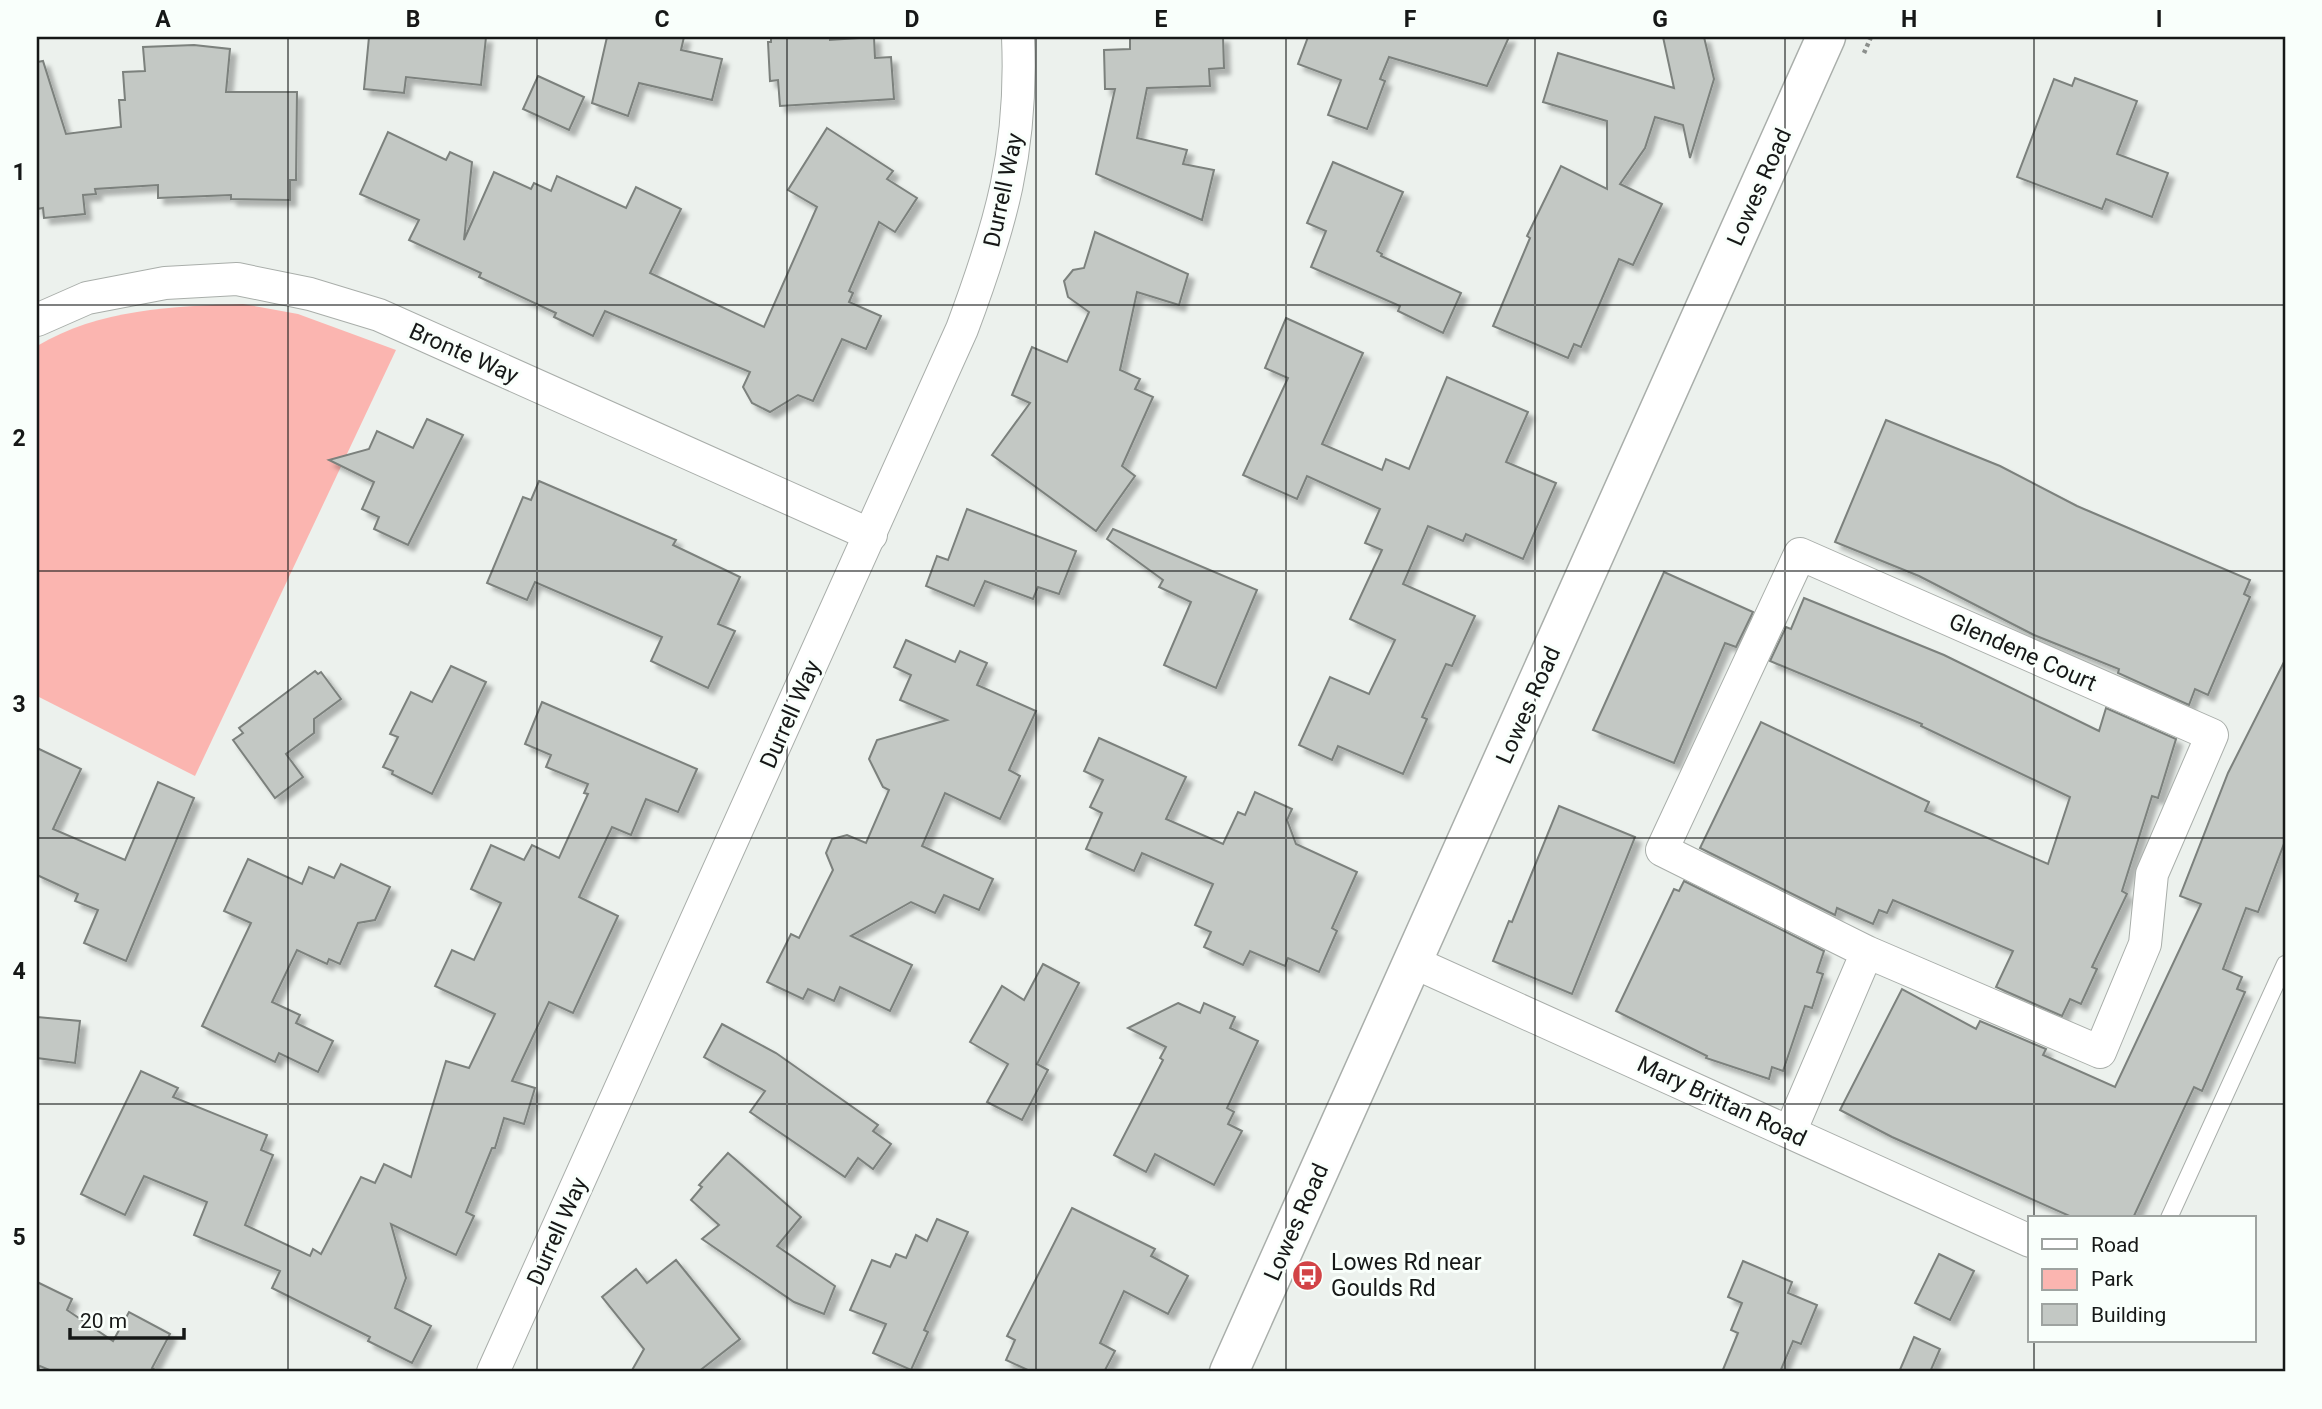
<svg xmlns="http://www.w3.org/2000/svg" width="2322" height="1409" font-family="Roboto,sans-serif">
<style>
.green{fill:#fbb5b0}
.building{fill:#c3c8c4;stroke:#7c817d;stroke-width:2;filter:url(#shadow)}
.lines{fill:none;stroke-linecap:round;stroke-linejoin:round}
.service-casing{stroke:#a9aeaa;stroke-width:18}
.minor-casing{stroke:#a9aeaa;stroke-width:34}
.secondary-casing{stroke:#a9aeaa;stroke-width:41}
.path{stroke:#8b8f8c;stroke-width:4.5;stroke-dasharray:3.5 3.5;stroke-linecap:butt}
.service{stroke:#fff;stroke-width:16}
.minor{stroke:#fff;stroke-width:32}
.secondary{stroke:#fff;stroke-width:38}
.grid{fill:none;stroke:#161817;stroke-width:2;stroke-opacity:0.55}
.labels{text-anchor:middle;stroke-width:6;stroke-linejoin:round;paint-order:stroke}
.street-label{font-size:23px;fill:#161817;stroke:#f9fffb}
.poi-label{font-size:23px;fill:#161817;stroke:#f9fffb;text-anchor:start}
.neatline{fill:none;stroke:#161817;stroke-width:2.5}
.grid-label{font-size:23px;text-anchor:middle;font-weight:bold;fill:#161817}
</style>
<defs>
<filter id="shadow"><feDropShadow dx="6" dy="6" stdDeviation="2" flood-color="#0004"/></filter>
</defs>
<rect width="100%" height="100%" fill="#ecf1ed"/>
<!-- green -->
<path class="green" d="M243 304 298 314 396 350 195 776 37 696V346C99 309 173 306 243 304Z"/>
<!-- building -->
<g class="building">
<path d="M369 37H486L481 85 406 77 404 93 364 89Z"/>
<path d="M607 37H684L681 50 722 59 712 100 639 83 628 116 592 103Z"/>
<path d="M771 37H830V40L874 37 875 58 891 57 894 99 780 106 778 80 770 81 768 42H771Z"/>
<path d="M1130 37H1223L1224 68 1209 69 1210 86 1147 88 1137 138 1187 150 1183 164 1214 170 1202 220 1096 174 1115 89H1105L1104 50 1130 49Z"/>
<path d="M1308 37H1509L1487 86 1389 57 1380 79 1385 81 1367 129 1328 115 1341 80 1298 64Z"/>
<path d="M1663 37H1704L1714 79 1690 158 1683 125 1655 117 1645 148 1620 184 1662 204 1633 265 1619 259 1581 347 1574 344 1568 358 1493 326 1530 238 1527 236 1561 166 1607 189V121L1543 102 1558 53 1674 88Z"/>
<path d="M194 45 230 49 226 92H297L296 180H290V200L231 199V195L158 198V185L95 189 96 194 83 195 85 214 44 218 43 208 37 209V62L43 61 66 134 121 127 119 100H125L123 72 145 71 143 47Z"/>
<path d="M538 76 584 97 569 130 523 109Z"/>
<path d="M2075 78 2137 101 2117 154 2168 173 2152 217 2106 199 2102 209 2017 177 2054 79 2072 86Z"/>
<path d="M827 128 893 171 887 179 917 198 895 232 879 222 849 291 853 293 849 302 881 316 866 349 842 339 813 401 798 395 770 412 752 403 743 387 750 372 605 311 593 336 554 317 556 313 479 277 481 273 409 240 419 220 360 194 388 132 446 160 450 152 472 162 464 240 494 172 531 189 534 183 551 191 557 176 626 208 636 187 681 209 650 273 764 327 817 207 788 190Z"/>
<path d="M1333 162 1403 192 1377 251 1382 254 1381 256 1461 293 1443 333 1398 311 1400 306 1311 267 1326 231 1307 223Z"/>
<path d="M1095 232 1188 274 1179 305 1137 292 1120 370 1140 379 1135 389 1153 397 1122 466 1135 476 1096 531 992 455 1030 403 1012 395 1032 347 1067 362 1089 312 1068 297 1064 281 1073 270 1084 268Z"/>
<path d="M1286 318 1363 353 1322 444 1382 470 1386 459 1409 469 1447 377 1528 412 1506 462 1556 483 1523 559 1466 534 1463 541 1428 526 1403 584 1475 616 1452 666 1446 664 1422 717 1427 719 1403 774 1338 746 1332 760 1299 745 1330 677 1369 694 1395 640 1350 619 1382 550 1365 543 1380 509 1307 476 1297 499 1243 475 1288 378 1265 368Z"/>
<path d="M427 419 463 435 408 545 374 529 379 517 362 509 374 482 329 460 369 449 377 431 413 448Z"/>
<path d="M1886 420 2000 466 2077 506 2250 580 2244 594 2250 597 2208 695 2195 689 2189 705 2118 673 2119 669 2034 635 1919 576 1835 542Z"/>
<path d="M539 481 676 540 673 545 740 577 718 624 735 631 708 688 651 661 662 637 535 582 527 600 487 583 523 497 531 500Z"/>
<path d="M967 509 1076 551 1059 594 1038 587 1033 599 985 581 974 606 926 586 937 556 948 560Z"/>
<path d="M1113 529 1257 590 1216 688 1164 665 1191 602 1159 587 1163 580 1107 539Z"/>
<path d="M1664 572 1753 612 1736 647 1725 643 1674 763 1593 730Z"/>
<path d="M1804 598 1944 655 2099 731 2106 708 2176 739 2158 798 2152 796 2122 891 2127 894 2092 967 2097 969 2081 1004 2070 999 2062 1016 1996 987 2013 951 1893 900 1887 913 1879 910 1873 924 1837 908 1835 915 1700 848 1761 722 1929 802 1925 811 2048 864 2070 797 1921 726 1922 724 1770 661 1786 627 1791 629Z"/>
<path d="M906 640 955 662 960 651 987 663 977 685 1036 711 1009 770 1020 776 1000 819 945 793 922 846 993 879 979 910 944 895 935 913 911 902 851 936 912 965 890 1011 840 987 834 1001 808 989 803 999 767 982 791 934 799 938 833 870 826 853 832 839 847 835 866 843 889 790 883 787 869 759 877 740 947 720 900 700 911 675 894 667Z"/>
<path d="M2285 660V841L2258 912 2246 908 2223 969 2242 977 2237 989 2245 992 2202 1091 2194 1087 2133 1218H2074L1892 1137 1840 1110 1902 989 1976 1029 1980 1021 2046 1049 2043 1055 2115 1087 2201 904 2180 896 2228 773Z"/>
<path d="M451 666 486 682 432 794 392 774 393 771 383 767 398 737 390 734 411 692 432 702Z"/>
<path d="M315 671 318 674 321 672 341 699 314 719V733L286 754 303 777 275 798 233 740 243 733 239 728Z"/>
<path d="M542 702 697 769 678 812 646 799 631 835 612 827 579 897 618 916 573 1013 549 1002 512 1081 535 1088 524 1124 504 1118 495 1148H492L466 1212 474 1216 456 1255 391 1224 406 1278 395 1308 431 1326 412 1363 368 1341 370 1337 272 1288 280 1271 194 1235 207 1202 144 1176 125 1215 81 1194 141 1071 178 1088 173 1097 267 1135 261 1150 273 1155 245 1225 310 1256 313 1249 321 1254 361 1177 375 1183 384 1164 411 1177 446 1061 469 1068 495 1014 435 986 452 950 474 960 501 903 471 889 491 845 524 860 532 845 559 858 588 794 584 793 588 784 546 767 551 755 525 744Z"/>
<path d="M1099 738 1186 777 1166 819 1223 844 1238 812 1245 815 1255 792 1292 809 1287 820 1296 844 1357 872 1332 928 1337 931 1319 972 1288 958 1285 966 1250 951 1243 965 1204 947 1211 932 1195 925 1213 884 1142 853 1134 871 1086 849 1102 813 1090 807 1103 780 1084 771Z"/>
<path d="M37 748 81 769 53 829 125 860 158 782 194 798 126 961 84 943 98 910 75 901 78 894 37 875Z"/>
<path d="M1559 806 1635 837 1572 994 1493 961 1509 921 1512 922Z"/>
<path d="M248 859 302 884 309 867 334 878 341 864 390 887 375 920 358 923 340 964 329 959 327 964 297 950 272 1002 300 1015 296 1023 333 1041 318 1072 279 1053 275 1062 202 1026 251 923 224 911Z"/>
<path d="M1684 881 1824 951 1817 972 1823 974 1812 1008 1805 1006 1783 1071 1772 1067 1769 1079 1706 1058 1707 1056 1616 1011 1674 889 1679 891Z"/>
<path d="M1043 964 1079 983 1037 1064 1048 1070 1022 1120 987 1102 1008 1064 970 1042 1002 986 1024 1000Z"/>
<path d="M1178 1003 1200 1013 1204 1003 1235 1017 1230 1028 1258 1041 1227 1108 1234 1112 1228 1124 1242 1131 1214 1185 1155 1154 1146 1172 1114 1155 1163 1060 1160 1058 1166 1047 1128 1028Z"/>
<path d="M37 1017 80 1021 75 1063 37 1058Z"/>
<path d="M722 1024 776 1053 878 1125 873 1131 891 1144 873 1169 858 1158 845 1177 750 1112 765 1091 704 1057Z"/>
<path d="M728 1153 801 1217 777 1246 835 1286 824 1314 794 1302 702 1239 719 1225 691 1200 702 1187 699 1185Z"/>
<path d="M1072 1208 1155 1249 1151 1256 1188 1276 1168 1314 1124 1291 1100 1343 1115 1351 1104 1372H1032L1006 1360 1015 1340 1007 1336Z"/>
<path d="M937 1219 968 1232 924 1330 928 1332 911 1370 873 1353 886 1324 850 1310 872 1260 890 1267 896 1254 906 1258 916 1235 927 1241Z"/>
<path d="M1939 1254 1974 1271 1950 1320 1915 1303Z"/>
<path d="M676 1260 740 1339 698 1372H631L644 1349 602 1297 636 1269 647 1283Z"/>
<path d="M1743 1261 1792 1282 1788 1293 1817 1305 1801 1344 1793 1341 1780 1372H1722L1738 1333 1731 1330 1742 1303 1728 1297Z"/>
<path d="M37 1282 72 1299 67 1310 113 1341 129 1312 170 1334 152 1368 159 1372H54L40 1366 37 1372Z"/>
<path d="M1914 1337 1940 1349 1930 1372H1899Z"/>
</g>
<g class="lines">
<defs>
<path id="service" d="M2169 1218 2285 964"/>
<g id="minor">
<path d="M37 320 87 298 165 283 237 279 310 294 379 315 871 535"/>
<path d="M1413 962 2030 1241"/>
<path d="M1790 1132 1867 952 1662 850 1800 554 2212 735 2152 874 2145 944 2100 1052 1867 952"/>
<path d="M493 1372 962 329C1001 225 1023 149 1018 37"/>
</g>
<path id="secondary" d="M1229 1372 1826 37"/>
</defs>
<!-- service casing -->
<use href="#service" class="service-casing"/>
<!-- minor casing -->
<use href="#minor" class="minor-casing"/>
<!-- secondary casing -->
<use href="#secondary" class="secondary-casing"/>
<!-- path -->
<path class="path" d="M1864 53 1871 37"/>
<!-- service -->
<use href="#service" class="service"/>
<!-- minor -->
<use href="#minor" class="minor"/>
<!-- secondary -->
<use href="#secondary" class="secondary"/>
</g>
<!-- grid -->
<path class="grid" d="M288 37V1372M537 37V1372M787 37V1372M1036 37V1372M1286 37V1372M1535 37V1372M1785 37V1372M2034 37V1218M37 305H2285M37 571H2285M37 838H2285M37 1104H2285M2034 1341V1372"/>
<!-- icons -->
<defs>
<symbol id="bus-disc" viewBox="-11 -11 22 22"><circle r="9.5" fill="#d24346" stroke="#f9fffb"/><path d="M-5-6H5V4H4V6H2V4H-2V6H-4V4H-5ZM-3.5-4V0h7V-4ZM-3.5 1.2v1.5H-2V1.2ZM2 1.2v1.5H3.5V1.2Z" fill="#fff"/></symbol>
</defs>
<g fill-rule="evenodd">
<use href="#bus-disc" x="1290" y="1258" width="35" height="35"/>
</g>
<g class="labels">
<!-- street labels -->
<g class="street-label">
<text transform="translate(1759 187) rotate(-66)" y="8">Lowes Road</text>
<text transform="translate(1003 190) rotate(-78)" y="8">Durrell Way</text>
<text transform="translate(464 353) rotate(24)" y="8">Bronte Way</text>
<text transform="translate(2023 652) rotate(24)" y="8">Glendene Court</text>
<text transform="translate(1528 705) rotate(-66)" y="8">Lowes Road</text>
<text transform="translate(790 714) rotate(-66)" y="8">Durrell Way</text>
<text transform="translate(1722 1101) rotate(25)" y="8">Mary Brittan Road</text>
<text transform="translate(1296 1222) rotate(-66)" y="8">Lowes Road</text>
<text transform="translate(557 1231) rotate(-66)" y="8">Durrell Way</text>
</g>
<!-- poi labels -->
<g class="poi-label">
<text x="1331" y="1270">Lowes Rd near<tspan x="1331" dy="26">Goulds Rd</tspan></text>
</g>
</g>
<!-- border -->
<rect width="2322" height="1409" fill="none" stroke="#f9fffb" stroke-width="77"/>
<!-- legend -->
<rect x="2028" y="1216" width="228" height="126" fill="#f9fffb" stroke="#9ea3a0" stroke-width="2"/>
<rect x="2042" y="1239" width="35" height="10" fill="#ffffff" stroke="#9ea3a0" stroke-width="2"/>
<text x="2091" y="1252" font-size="21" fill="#161817">Road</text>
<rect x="2042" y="1269" width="35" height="21" fill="#fbb5b0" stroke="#9ea3a0" stroke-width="2"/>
<text x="2091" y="1286" font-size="21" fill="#161817">Park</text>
<rect x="2042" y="1304" width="35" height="21" fill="#c3c8c4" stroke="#9ea3a0" stroke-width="2"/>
<text x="2091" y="1322" font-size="21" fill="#161817">Building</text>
<!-- scale -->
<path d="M70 1328v10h114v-10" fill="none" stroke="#161817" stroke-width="3.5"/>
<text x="80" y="1328" font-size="21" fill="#161817" stroke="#f9fffb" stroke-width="5" paint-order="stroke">20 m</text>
<rect x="38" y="38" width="2246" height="1332" class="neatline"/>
<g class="grid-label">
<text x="163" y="27">A</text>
<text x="413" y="27">B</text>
<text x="662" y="27">C</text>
<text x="912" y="27">D</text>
<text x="1161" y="27">E</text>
<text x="1410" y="27">F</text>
<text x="1660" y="27">G</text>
<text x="1909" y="27">H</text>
<text x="2159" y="27">I</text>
<text x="19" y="180">1</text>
<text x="19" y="446">2</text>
<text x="19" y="712">3</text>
<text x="19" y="979">4</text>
<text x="19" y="1245">5</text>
</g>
</svg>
